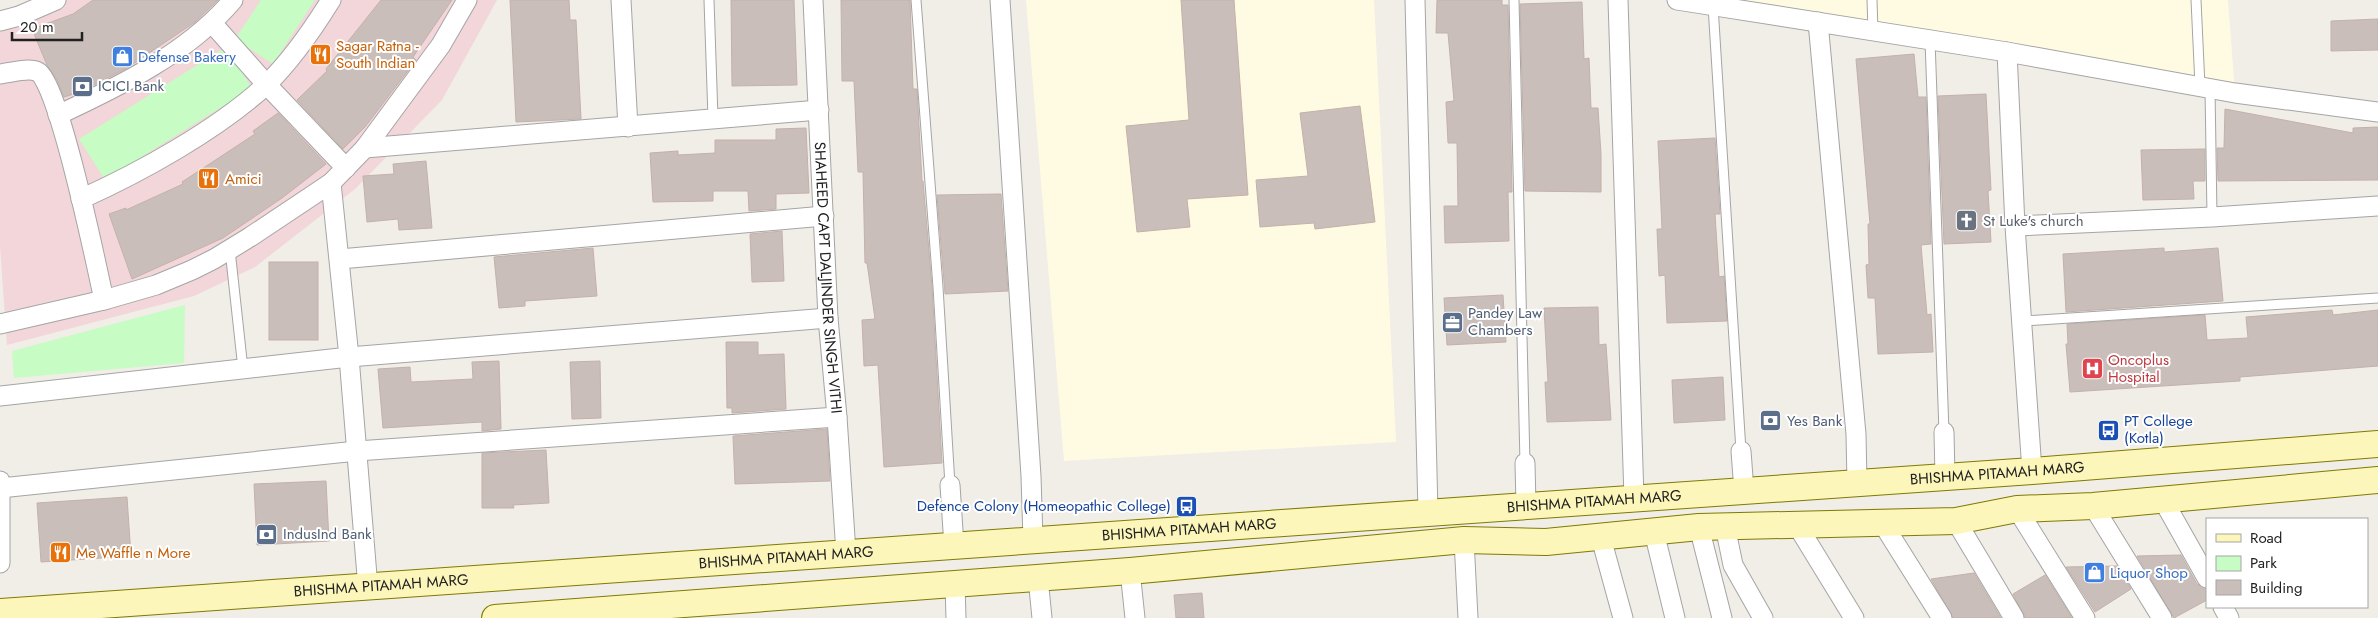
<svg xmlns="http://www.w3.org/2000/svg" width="2378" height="618" font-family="Jost,sans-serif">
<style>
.commercial{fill:#f2d6d9}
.education{fill:#fffbe3}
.park{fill:#c7fcc4}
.building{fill:#cabeba;stroke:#c4b1a9}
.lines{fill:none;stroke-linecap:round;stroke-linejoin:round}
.lane-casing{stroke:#a5a5a5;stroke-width:11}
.street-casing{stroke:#a5a5a5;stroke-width:21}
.secondary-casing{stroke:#7f7b00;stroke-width:28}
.lane{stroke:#fff;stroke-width:9}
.street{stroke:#fff;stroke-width:19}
.secondary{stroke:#fcf6ba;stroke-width:26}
.labels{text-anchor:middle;stroke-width:4;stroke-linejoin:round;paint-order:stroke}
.food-label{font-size:15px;fill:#c56008;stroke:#fff;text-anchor:start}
.shop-label{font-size:15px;fill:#366cbe;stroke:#fff;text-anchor:start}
.service-label{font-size:15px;fill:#4e5e75;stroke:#fff;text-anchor:start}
.worship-label{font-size:15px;fill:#5b616d;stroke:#fff;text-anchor:start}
.street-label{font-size:15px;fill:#212121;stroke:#fff}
.health-label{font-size:15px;fill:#be3a42;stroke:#fff;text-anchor:start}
.transit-label{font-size:15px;fill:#164399;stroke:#fff;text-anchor:start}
</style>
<rect width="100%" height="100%" fill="#f1ede7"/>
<!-- commercial -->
<path class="commercial" d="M42 0H497L442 100 355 189 255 267 194 296 7 345 0 246V15Z"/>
<!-- education -->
<g class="education">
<path d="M1026 0H1374L1396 442 1064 461Z"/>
<path d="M1676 0H2228L2235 93Z"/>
</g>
<!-- park -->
<g class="park">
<path d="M261 0H315L273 64 235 39Z"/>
<path d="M226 47 252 88 105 180 79 139Z"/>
<path d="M185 305 184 363 14 378 12 351Z"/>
</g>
<!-- building -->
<g class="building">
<path d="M93 0H218L195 22 127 68 80 92 64 97 57 80 47 65 32 29 73 14Z"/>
<path d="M381 0H452L413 57 416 60 365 127 343 149 297 100 327 71 326 69Z"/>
<path d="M510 0H569L570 20H576L581 119 516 122Z"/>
<path d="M731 0H794L797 85 732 86Z"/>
<path d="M841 0H910L913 89H917L922 181H923L932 287 942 463 884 467 878 365 864 366 862 320 875 319 867 263H865L863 172H858L854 81H842Z"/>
<path d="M1181 0H1234L1248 195 1187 199 1190 227 1137 232 1126 126 1189 120Z"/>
<path d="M1437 0H1502V5H1508L1512 192H1508L1509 241 1445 243 1444 206H1458L1457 143H1448L1446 102 1454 101 1448 33H1436Z"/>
<path d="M1582 2 1584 59 1589 58 1591 108H1598L1601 154V192L1525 191 1520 4Z"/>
<path d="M2378 19V50L2331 51V21Z"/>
<path d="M1914 54 1918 97H1926L1931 244 1921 245 1927 315 1931 314 1933 352 1878 354 1875 298H1868L1866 265 1869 264 1868 224H1870L1856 59Z"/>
<path d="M1986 94 1991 190 1988 191 1991 242 1944 244 1938 96Z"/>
<path d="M1360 106 1375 222 1315 229 1314 223 1260 227 1256 180 1308 176 1300 113Z"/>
<path d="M2225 109 2353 133V128L2378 127V180L2218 181 2217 148H2224Z"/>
<path d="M278 113 326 164 282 198 223 238 132 279 109 214 126 208V210L183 184 182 182 255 134 253 131Z"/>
<path d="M806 128 809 193 776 194V209L749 211 748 191H713V201L653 202 650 153 678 151V155L715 153V140H776V129Z"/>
<path d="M1715 138 1720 214H1715L1719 277 1724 276 1727 321 1667 323 1665 275 1659 276 1657 229H1662L1658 141Z"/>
<path d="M2205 149V181H2193L2194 199 2143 200 2141 150Z"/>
<path d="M426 161 432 228 399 230 398 219 367 222 363 176 394 174 393 164Z"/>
<path d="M1001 194 1008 291 945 294 937 195Z"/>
<path d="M782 231 784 281 752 282 750 234Z"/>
<path d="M593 248 597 296 525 301V306L499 308 494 257Z"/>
<path d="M2164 248V252L2218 248 2223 301 2066 312 2063 254Z"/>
<rect x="269" y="262" width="49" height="78"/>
<path d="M1503 295 1506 342 1447 345 1444 298Z"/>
<path d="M1598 307 1599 345 1606 344 1611 420 1547 422 1545 382H1548L1544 308Z"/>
<path d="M2332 310 2333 315 2378 310V366L2240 377V381L2070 392 2066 344H2068L2067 324 2205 315 2207 340 2248 338 2246 317Z"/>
<path d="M726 342H758V355L784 354 786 409 732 413V408H727Z"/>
<path d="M499 361 501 429 482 431V422L383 428 378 369 410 367 411 382 473 379 472 362Z"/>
<path d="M600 361 601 418 572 419 570 362Z"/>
<path d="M1723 377 1725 420 1674 423 1672 380Z"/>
<path d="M827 429 830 481 735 484 733 436Z"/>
<path d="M546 450 549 503 513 505 514 508H482V453Z"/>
<path d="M326 481 329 541 257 545 254 484Z"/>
<path d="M127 497 131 556 41 562 37 503Z"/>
<path d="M2181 555 2197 584 2207 589V600L2174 618 2137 556Z"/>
<path d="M2117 566 2131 589 2095 612 2066 567Z"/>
<path d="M1974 573 2001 618H1953L1931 579Z"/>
<path d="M2045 575 2072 618H2025L2013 594Z"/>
<path d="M1202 593 1204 618H1176L1174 595Z"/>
</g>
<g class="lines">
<defs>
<g id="lane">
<path d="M709 0 713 118"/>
<path d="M916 0 938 287 950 485"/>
<path d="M1514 0 1525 463"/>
<path d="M1872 0 1873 31"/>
<path d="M2196 0 2200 86"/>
<path d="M1713 6 1741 451"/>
<path d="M1930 40 1944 432"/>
<path d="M2210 88 2212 217"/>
<path d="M230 250 243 369"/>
<path d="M2023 321 2378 298"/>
</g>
<g id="street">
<path d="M621 0 628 127"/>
<path id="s1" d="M813 0 828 318 837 417 846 553"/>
<path d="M1000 0 1031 476 1033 540"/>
<path d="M1415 0 1428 512"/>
<path d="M1618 0 1634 498"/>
<path d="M1677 0 2007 52 2235 93 2378 112"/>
<path d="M0 21 19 16 56 0"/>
<path d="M1818 22 1856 434 1857 483"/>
<path d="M212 23 266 84 346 168"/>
<path d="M2007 52 2015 226 2032 471"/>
<path d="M0 74C10 73 29 67 38 72 59 84 97 268 104 300"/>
<path d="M58 115C120 86 188 53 233 0"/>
<path d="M365 148 819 110"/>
<path d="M331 183 349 357 368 588"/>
<path d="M81 199C141 172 217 130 266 85 291 61 313 29 331 0"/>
<path d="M2015 226 2212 217 2378 206"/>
<path d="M340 259 824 216"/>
<path d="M0 324 104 300 156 285 192 270 214 259 250 237 331 183 365 148 441 45 467 0"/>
<path d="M0 396 349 357 828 318"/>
<path d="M1944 432 1945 477"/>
<path d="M1741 451 1744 491"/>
<path d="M1525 463 1526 506"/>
<path d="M0 481V563"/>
<path d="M950 485 954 546"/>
<path d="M0 488 357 451 837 417"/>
<path d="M2163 500 2207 578"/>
<path d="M2093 506 2162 618"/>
<path d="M2017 509 2085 618"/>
<path d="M1956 521 2014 618"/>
<path d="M1883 524 1942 618"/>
<path d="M1797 525 1854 618"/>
<path d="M1725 526 1733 565 1763 618"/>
<path d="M1699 527 1722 618"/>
<path d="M1654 532 1675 618"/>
<path d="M1601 538 1623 618"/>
<path d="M1464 540 1468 618"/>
<path d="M1130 571 1135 618"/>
<path d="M1038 578 1042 618"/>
<path d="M955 584 956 618"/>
<path d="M2223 607 2229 618"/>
</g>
<g id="secondary">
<path id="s2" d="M0 612 2032 471 2378 444"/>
<path d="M495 618 1130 571 1464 540 1546 542 1699 527 1956 521 2017 509 2093 506 2378 480"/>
</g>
</defs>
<!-- lane casing -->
<use href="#lane" class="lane-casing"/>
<!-- street casing -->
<use href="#street" class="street-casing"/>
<!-- secondary casing -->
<use href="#secondary" class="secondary-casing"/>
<!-- lane -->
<use href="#lane" class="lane"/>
<!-- street -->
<use href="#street" class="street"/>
<!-- secondary -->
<use href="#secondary" class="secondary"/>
</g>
<!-- icons -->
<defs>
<symbol id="restaurant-square" viewBox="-11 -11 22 22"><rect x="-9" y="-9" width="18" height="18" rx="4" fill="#e8710a" stroke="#fff"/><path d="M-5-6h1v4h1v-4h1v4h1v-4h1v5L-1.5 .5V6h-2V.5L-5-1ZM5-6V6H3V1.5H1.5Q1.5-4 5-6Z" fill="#fff"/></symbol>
<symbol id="shop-square" viewBox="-11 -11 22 22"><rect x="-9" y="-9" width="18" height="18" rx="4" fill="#3f7fe0" stroke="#fff"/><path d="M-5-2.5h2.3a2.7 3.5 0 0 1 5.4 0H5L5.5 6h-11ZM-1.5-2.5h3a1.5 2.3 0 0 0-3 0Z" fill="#fff"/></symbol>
<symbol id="bank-square" viewBox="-11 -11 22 22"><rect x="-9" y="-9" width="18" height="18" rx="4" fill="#5c6f8a" stroke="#fff"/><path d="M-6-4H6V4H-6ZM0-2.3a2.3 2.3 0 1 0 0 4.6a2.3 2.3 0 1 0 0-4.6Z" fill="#fff"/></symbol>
<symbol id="church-square" viewBox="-11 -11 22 22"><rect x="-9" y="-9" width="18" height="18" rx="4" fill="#6b7280" stroke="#fff"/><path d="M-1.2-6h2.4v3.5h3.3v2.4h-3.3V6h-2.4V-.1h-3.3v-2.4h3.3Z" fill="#fff"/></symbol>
<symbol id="office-square" viewBox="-11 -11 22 22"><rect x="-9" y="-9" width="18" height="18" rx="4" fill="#5c6f8a" stroke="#fff"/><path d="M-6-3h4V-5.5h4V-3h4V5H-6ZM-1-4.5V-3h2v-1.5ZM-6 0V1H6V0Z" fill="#fff"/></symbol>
<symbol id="hospital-square" viewBox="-11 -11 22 22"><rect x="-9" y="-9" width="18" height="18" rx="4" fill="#e0444e" stroke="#fff"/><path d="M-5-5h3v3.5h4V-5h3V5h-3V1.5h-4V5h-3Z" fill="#fff"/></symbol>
<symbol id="bus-square" viewBox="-11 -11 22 22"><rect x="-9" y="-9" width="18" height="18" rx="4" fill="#1a4fb4" stroke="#fff"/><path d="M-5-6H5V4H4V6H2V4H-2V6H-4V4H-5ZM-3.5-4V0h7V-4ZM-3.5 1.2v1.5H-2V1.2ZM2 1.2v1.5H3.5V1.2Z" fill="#fff"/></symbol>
</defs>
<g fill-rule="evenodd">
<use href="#restaurant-square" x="308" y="42" width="25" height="25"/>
<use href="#shop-square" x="110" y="44" width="25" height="25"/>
<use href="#bank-square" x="70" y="74" width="25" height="25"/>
<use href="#restaurant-square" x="196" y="166" width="25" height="25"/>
<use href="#church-square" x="1954" y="208" width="25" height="25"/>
<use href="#office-square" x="1440" y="310" width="25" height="25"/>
<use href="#hospital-square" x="2080" y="356" width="25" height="25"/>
<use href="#bank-square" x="1758" y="408" width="25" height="25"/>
<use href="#bus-square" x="2096" y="418" width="25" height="25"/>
<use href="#bus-square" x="1174" y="494" width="25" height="25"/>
<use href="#bank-square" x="254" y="522" width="25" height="25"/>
<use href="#restaurant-square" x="48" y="540" width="25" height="25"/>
<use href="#shop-square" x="2082" y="560" width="25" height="25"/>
</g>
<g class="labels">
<!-- food labels -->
<g class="food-label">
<text x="336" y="51">Sagar Ratna -<tspan x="336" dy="17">South Indian</tspan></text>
<text x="225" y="184">Amici</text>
<text x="76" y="558">Me Waffle n More</text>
</g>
<!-- shop labels -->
<g class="shop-label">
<text x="138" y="62">Defense Bakery</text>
<text x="2110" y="578">Liquor Shop</text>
</g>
<!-- service labels -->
<g class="service-label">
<text x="98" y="91">ICICI Bank</text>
<text x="1468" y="318">Pandey Law<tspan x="1468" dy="17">Chambers</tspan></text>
<text x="1787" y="426">Yes Bank</text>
<text x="283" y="539">IndusInd Bank</text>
</g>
<!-- worship labels -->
<g class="worship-label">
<text x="1983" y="226">St Luke's church</text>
</g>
<!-- street labels -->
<g class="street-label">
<text dy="5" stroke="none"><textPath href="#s1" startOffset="278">SHAHEED CAPT DALJINDER SINGH VITHI</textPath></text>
<text dy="5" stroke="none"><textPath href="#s2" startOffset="2002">BHISHMA PITAMAH MARG</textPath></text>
<text dy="5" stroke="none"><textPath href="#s2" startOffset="1598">BHISHMA PITAMAH MARG</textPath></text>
<text dy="5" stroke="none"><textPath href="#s2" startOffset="1192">BHISHMA PITAMAH MARG</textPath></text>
<text dy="5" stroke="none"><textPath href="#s2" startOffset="788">BHISHMA PITAMAH MARG</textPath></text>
<text dy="5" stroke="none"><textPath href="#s2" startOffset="382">BHISHMA PITAMAH MARG</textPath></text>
</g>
<!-- health labels -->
<g class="health-label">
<text x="2108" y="365">Oncoplus<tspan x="2108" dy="17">Hospital</tspan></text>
</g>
<!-- transit labels -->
<g class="transit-label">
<text x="2124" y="426">PT College<tspan x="2124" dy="17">(Kotla)</tspan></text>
<text x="1171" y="511" text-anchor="end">Defence Colony (Homeopathic College)</text>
</g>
</g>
<!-- legend -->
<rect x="2206" y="518" width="162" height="90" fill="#ffffff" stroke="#a6a6a6"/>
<rect x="2216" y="534" width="25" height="8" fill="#fcf6ba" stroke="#a6a6a6"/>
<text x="2250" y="543" font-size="15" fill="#212121">Road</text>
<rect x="2216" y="556" width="25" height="15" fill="#c7fcc4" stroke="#a6a6a6"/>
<text x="2250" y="568" font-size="15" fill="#212121">Park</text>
<rect x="2216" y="580" width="25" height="15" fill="#cabeba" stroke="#a6a6a6"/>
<text x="2250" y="593" font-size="15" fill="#212121">Building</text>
<!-- scale -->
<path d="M12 32v8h70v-8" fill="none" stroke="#212121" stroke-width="2.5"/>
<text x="20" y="32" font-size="15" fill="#212121" stroke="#ffffff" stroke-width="4" paint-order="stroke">20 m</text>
</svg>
